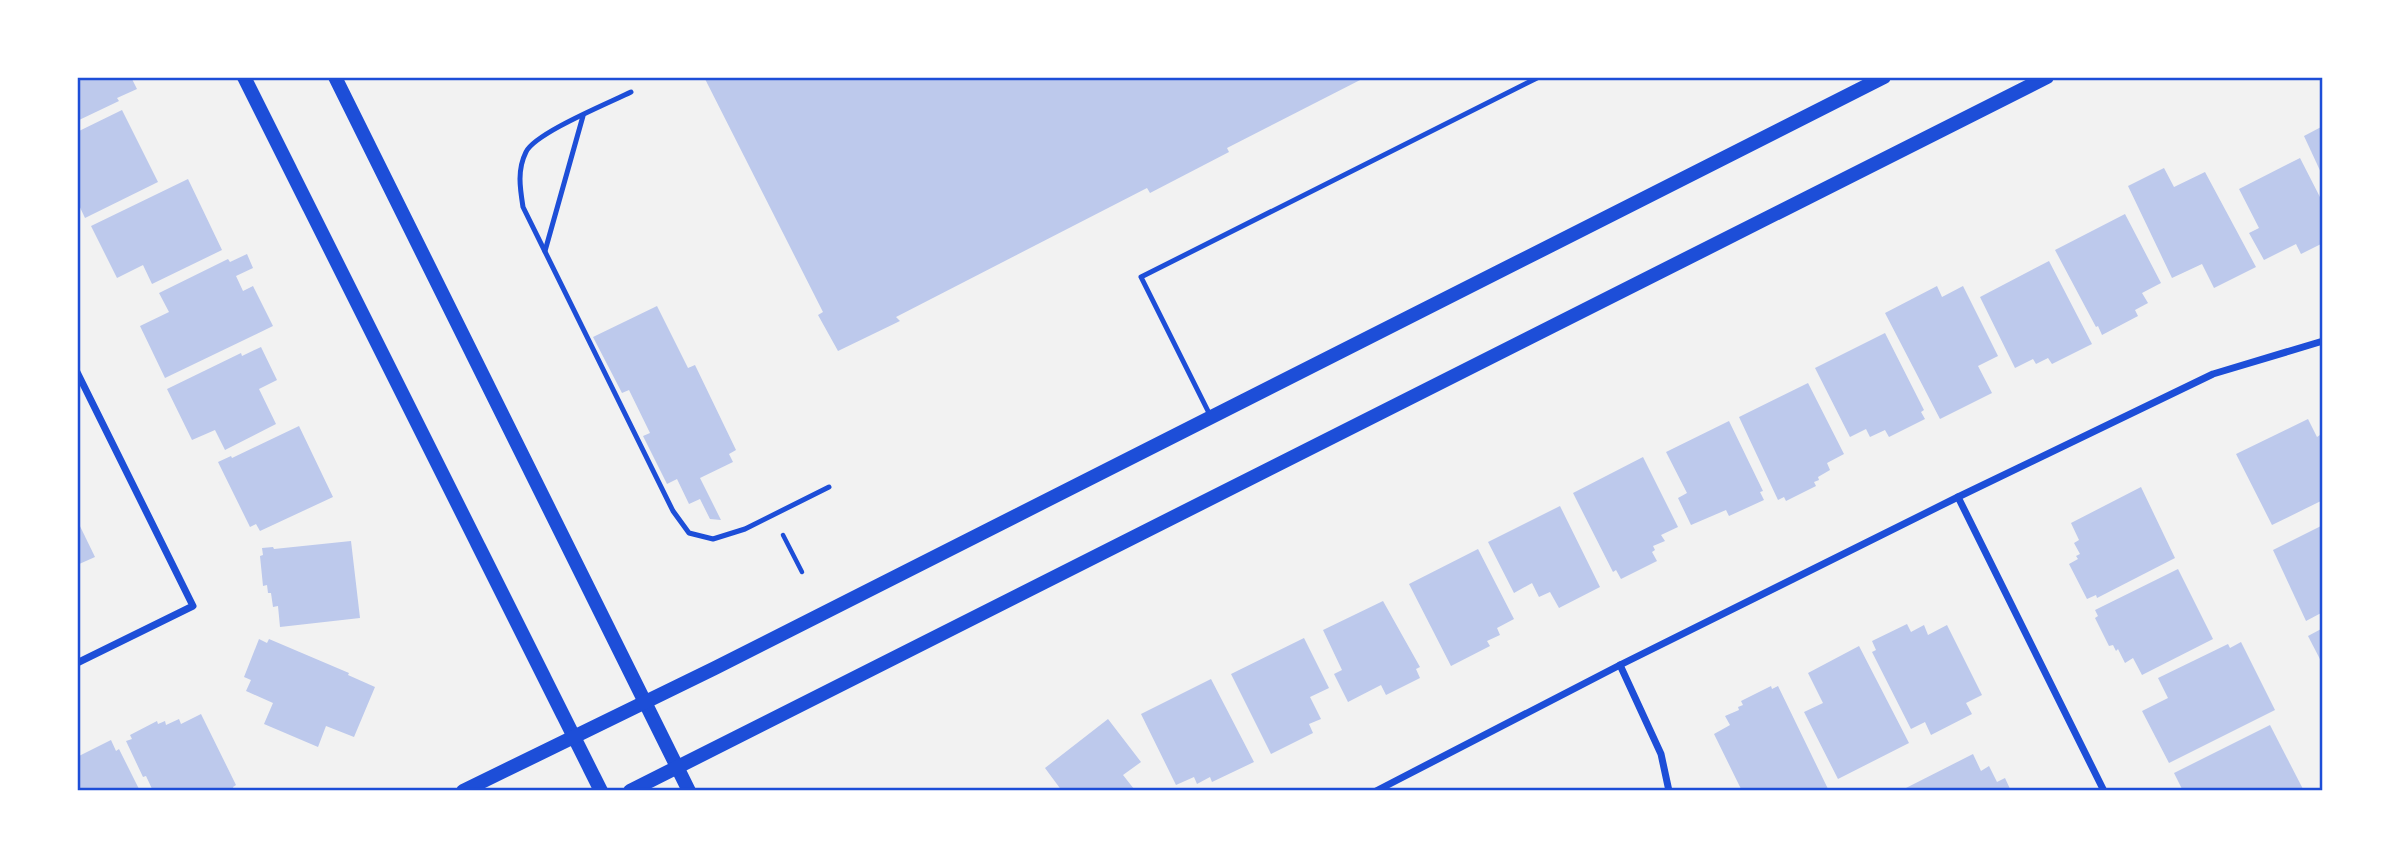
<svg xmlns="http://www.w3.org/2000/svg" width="2400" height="868" font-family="'Public Sans',sans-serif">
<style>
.building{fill:#bdc9ec}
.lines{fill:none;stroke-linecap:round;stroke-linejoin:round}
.path{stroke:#1d4ed8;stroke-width:4.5}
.service{stroke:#1d4ed8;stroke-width:5}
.minor{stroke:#1d4ed8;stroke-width:7}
.secondary{stroke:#1d4ed8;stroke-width:14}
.neatline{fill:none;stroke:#1d4ed8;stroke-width:2.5}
</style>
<rect width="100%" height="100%" fill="#f2f2f2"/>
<!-- building -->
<g class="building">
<path d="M77 77H131L137 89 117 98 119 101 77 121Z"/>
<path d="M704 77H1366L1227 148 1229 152 1150 193 1147 188 896 317 900 321 838 351 818 315 823 312Z"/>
<path d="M122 110 158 182 85 218 77 201V156L80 154 77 147V132Z"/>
<path d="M2323 126V177L2304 136Z"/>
<path d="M2300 158 2323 203V243L2301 254 2296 244 2264 260 2249 233 2259 228 2239 189Z"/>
<path d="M2164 168 2174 187 2205 172 2256 267 2214 288 2202 264 2172 278 2128 186Z"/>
<path d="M188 179 222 250 152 284 143 265 117 278 91 226Z"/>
<path d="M2125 214 2161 283 2142 293 2148 303 2135 310 2138 316 2102 335 2098 326 2096 327 2055 250Z"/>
<path d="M247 254 253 268 236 276 243 291 253 286 273 326 165 378 140 326 169 312 159 293 228 259 230 262Z"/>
<path d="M2049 261 2092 344 2052 364 2048 358 2036 364 2033 359 2015 368 1980 297Z"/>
<path d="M1937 286 1942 297 1963 286 1998 356 1978 366 1992 393 1940 419 1885 313Z"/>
<path d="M657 306 688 368 695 365 736 450 729 454 733 462 700 478 721 520 710 519 700 499 689 504 677 479 667 484 643 436 650 433 629 390 622 393 593 337Z"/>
<path d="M1885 333 1924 410 1921 412 1925 419 1889 437 1885 430 1870 437 1866 429 1850 437 1815 368Z"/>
<path d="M261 347 277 380 259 389 276 424 225 450 215 430 192 440 167 389 241 353 242 356Z"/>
<path d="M1808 383 1844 454 1827 463 1830 470 1818 477 1819 480 1814 482 1816 486 1786 501 1784 497 1778 500 1739 417Z"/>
<path d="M2308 419 2317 437 2323 433V500L2272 525 2236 454Z"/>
<path d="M1729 421 1763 491 1760 492 1764 500 1729 516 1726 510 1691 525 1678 498 1687 493 1666 452Z"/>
<path d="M299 426 333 497 260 531 256 524 250 527 218 462 231 456 232 458Z"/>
<path d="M1643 457 1678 527 1661 535 1665 541 1653 546 1655 550 1652 552 1657 561 1621 579 1616 570 1613 572 1573 493Z"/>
<path d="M2141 487 2175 558 2097 598 2096 595 2087 599 2069 564 2078 559 2076 556 2080 554 2074 543 2079 540 2071 523Z"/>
<path d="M1560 506 1600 587 1559 608 1550 592 1539 597 1532 583 1514 593 1488 542Z"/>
<path d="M77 520 95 557 77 565Z"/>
<path d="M2323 525V612L2306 621 2273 550Z"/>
<path d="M351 541 360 618 280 627 278 606 273 607 271 593H268L267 585 263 586 260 556 263 555 262 548 273 547 274 549Z"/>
<path d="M1478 549 1514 619 1497 628 1500 635 1487 641 1490 646 1451 666 1409 584Z"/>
<path d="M2178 569 2213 639 2142 675 2133 658 2125 663 2118 649 2116 651 2113 645 2109 646 2095 618 2098 616 2095 610Z"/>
<path d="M1383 601 1420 667 1416 669 1420 678 1386 695 1381 685 1348 702 1334 674 1342 670 1323 630Z"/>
<path d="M1907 624 1911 632 1924 625 1928 635 1947 625 1982 695 1966 703 1972 714 1931 735 1925 722 1911 729 1872 652 1876 650 1872 641Z"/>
<path d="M2323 628V665L2308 636Z"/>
<path d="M1304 638 1329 688 1310 697 1321 719 1309 724 1313 733 1271 754 1231 674Z"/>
<path d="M259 639 267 643 269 639 349 673 348 675 375 687 354 737 326 726 318 747 264 724 273 703 246 691 251 680 244 677Z"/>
<path d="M2241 642 2275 710 2169 763 2142 711 2168 698 2158 678 2228 644 2230 648Z"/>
<path d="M1859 646 1909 743 1838 779 1804 712 1823 703 1808 673Z"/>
<path d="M1211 679 1254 762 1212 782 1210 777 1197 784 1194 777 1176 785 1141 714Z"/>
<path d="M1771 686 1772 689 1778 686 1829 791H1742L1714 734 1730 725 1725 716 1739 710 1738 707 1743 705 1741 701Z"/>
<path d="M201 714 236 785 233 787 234 791H153L146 776 143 777 126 741 132 739 130 735 157 721 158 724 165 721 166 725 179 719 181 724Z"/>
<path d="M1108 719 1141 762 1123 775 1134 789 1062 791 1045 768Z"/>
<path d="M2270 725 2304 791H2183L2174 773Z"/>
<path d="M111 740 116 751 119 749 140 791H77V757Z"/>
<path d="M1973 754 1981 771 1989 766 1997 782 2005 778 2011 791H1900Z"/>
</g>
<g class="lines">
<!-- path -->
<path class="path" d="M783 535 802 572"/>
<!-- service -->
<g class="service">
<path d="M631 92C609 103 535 133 526 152 517 170 520 188 523 207L673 511 689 533 713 539 745 529 829 487"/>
<path d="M545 251 583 116"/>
<path d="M1211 417 1141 277 1539 77"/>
</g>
<!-- minor -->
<g class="minor">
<path d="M77 372 193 606 77 663"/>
<path d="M1958 497 2104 791"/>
<path d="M1620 665 1661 754 1669 791"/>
<path d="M1376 791 1620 665 1958 497 2213 374 2323 341"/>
</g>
<!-- secondary -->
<g class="secondary">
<path d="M244 77 601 791"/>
<path d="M335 77 689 791"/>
<path d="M463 791 715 668 1884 77"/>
<path d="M630 791 2047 77"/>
</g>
</g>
<!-- border -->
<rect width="2400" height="868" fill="none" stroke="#ffffff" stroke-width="158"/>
<rect x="79" y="79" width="2242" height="710" class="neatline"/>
</svg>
